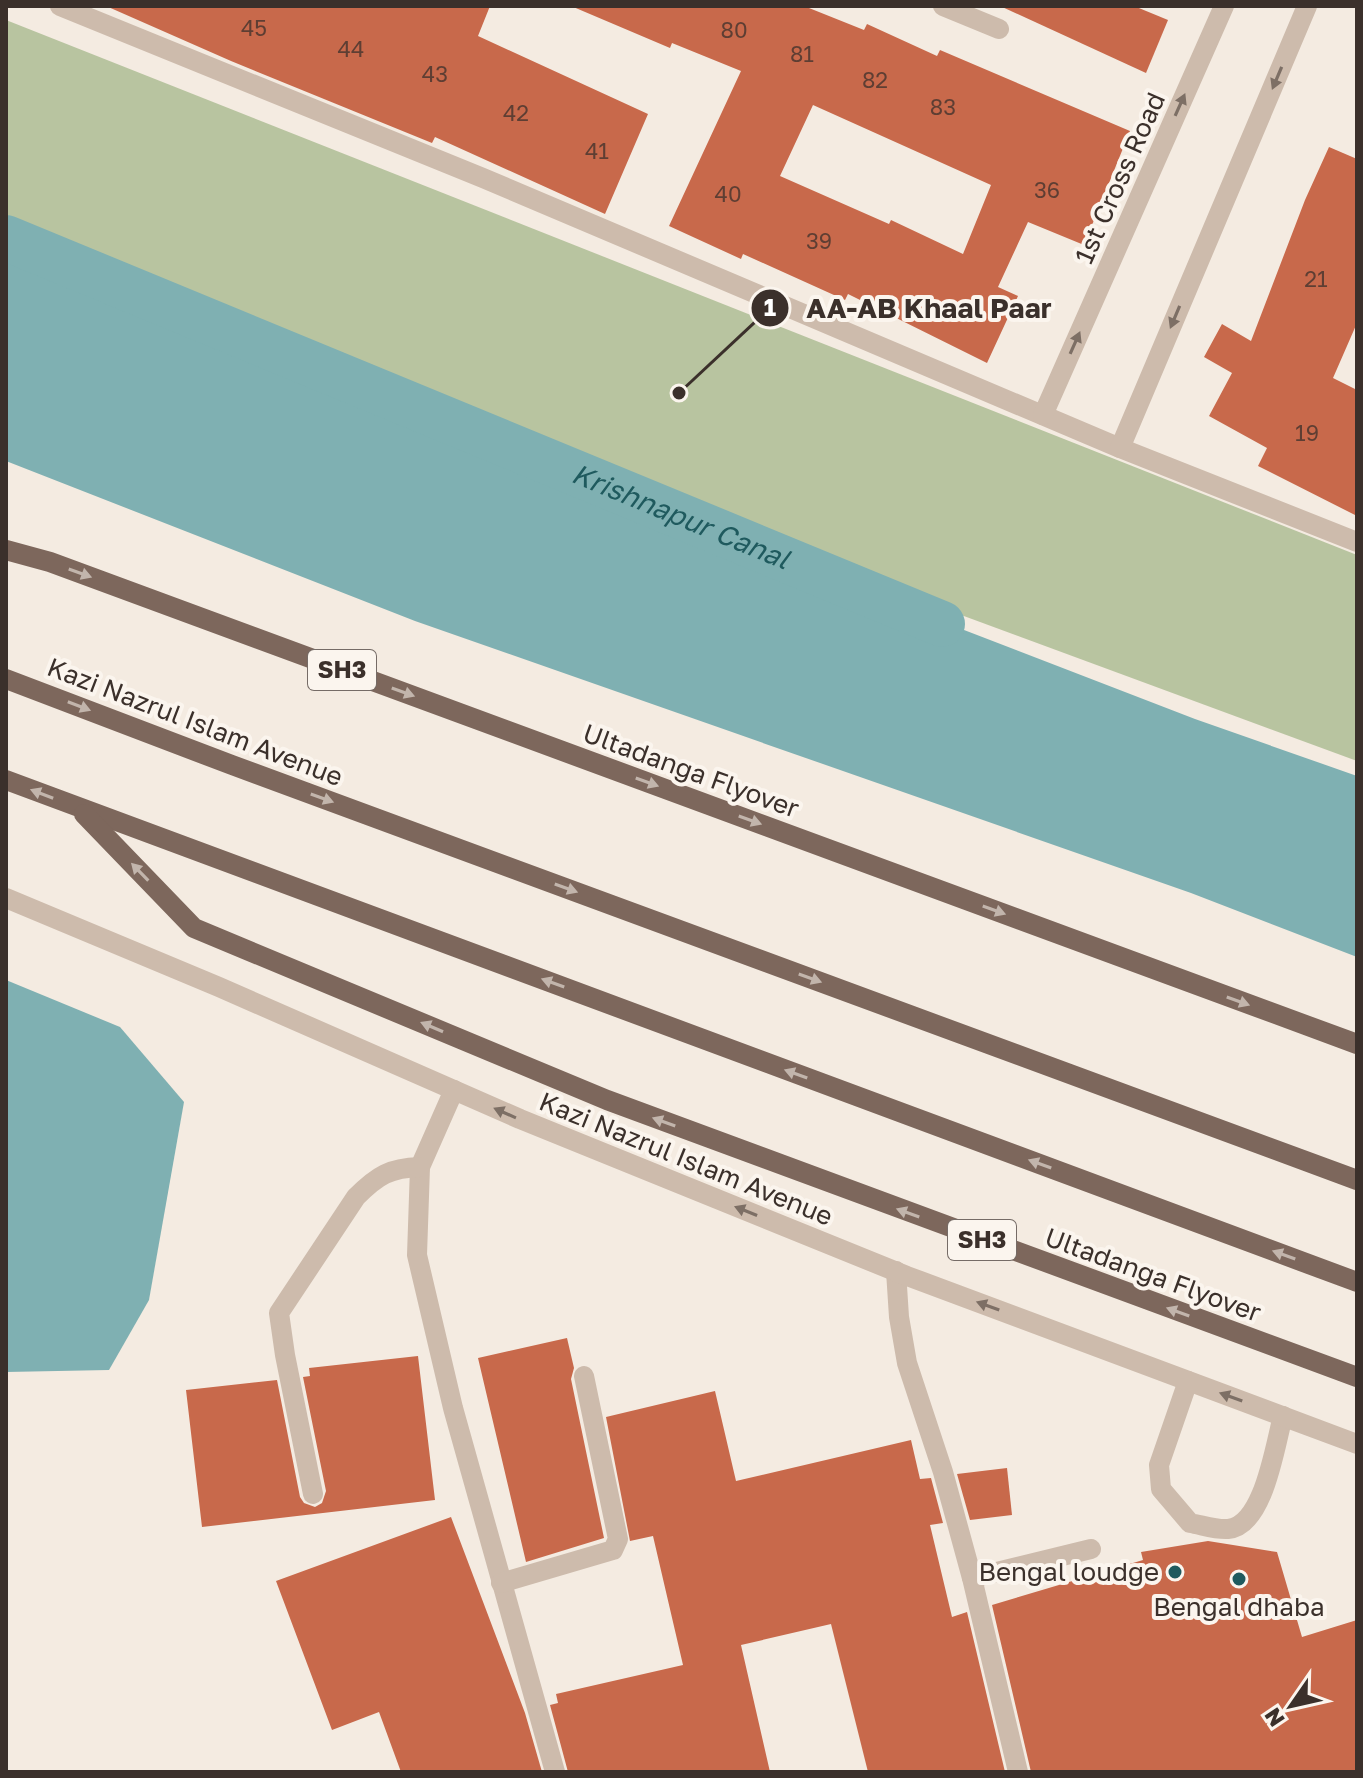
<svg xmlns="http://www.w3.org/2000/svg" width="1363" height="1778" font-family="'Golos Text',sans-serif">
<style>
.green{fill:#b8c4a0}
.water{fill:#7fb0b2}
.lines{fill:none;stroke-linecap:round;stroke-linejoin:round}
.canal{stroke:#7fb0b2;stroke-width:46}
.building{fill:#c8694b;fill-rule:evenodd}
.service{stroke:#cdbbac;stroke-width:20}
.minor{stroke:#cdbbac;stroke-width:20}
.tertiary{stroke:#cdbbac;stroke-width:20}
.primary{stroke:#7d675c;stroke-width:20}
.oneway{fill:#7d6f65}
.oneway2{fill:#c2b5ac}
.poi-dot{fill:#1f5a5e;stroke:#fbf5ee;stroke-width:3}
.labels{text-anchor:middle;stroke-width:8;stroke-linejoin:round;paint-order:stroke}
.number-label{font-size:22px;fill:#5e3e33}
.shield{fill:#fbf5ee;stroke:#756b66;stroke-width:2}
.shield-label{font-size:24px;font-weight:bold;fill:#3b302b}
.street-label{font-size:26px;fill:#3b302b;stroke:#fbf5ee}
.poi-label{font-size:26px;fill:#3b302b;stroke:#fbf5ee;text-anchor:end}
.water-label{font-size:28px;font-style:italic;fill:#1f5a5e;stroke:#fbf5ee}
.leader{fill:none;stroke:#3b302b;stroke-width:3}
.callout-dot{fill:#3b302b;stroke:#fbf5ee;stroke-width:3}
.mark-label{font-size:24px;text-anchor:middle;font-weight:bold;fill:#fff}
.callout-label{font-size:28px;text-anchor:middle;font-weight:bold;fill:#3b302b;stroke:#fbf5ee;stroke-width:8;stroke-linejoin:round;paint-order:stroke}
</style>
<rect width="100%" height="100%" fill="#f4ebe1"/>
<!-- green -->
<path class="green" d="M6 20 1357 555V761L953 612 6 232Z"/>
<!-- water -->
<g class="water">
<path d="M6 246 413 418 1195 719 1357 776V957L1191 893 415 621 6 461Z"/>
<path d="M6 980 120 1027 184 1102 149 1300 109 1370 6 1372Z"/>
</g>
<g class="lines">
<!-- canal -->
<path class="canal" id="s1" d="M6 238 942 624"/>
</g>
<!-- building -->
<g class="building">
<path d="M106 6H490L478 36 648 114 605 214 435 137 432 143 231 61Z"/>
<path d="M571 6H804L864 30 867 24 937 56 940 50 1130 131 1084 245 1028 222 998 287 1018 296 987 363 848 294 845 300 743 254 741 259 669 226 741 71 672 43 670 48ZM813 105 991 185 963 254 891 220 889 224 780 176Z"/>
<path d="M1000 6H1134L1168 20 1146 73Z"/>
<path d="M1329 147 1357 159V323L1333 378 1357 390V516L1258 466 1267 448 1209 416 1232 373 1204 357 1222 324 1251 341 1305 200Z"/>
<path d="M567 1338 574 1368 571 1379 604 1538 526 1562 478 1358Z"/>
<path d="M418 1356 435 1500 202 1527 186 1390 277 1380 300 1497 304 1503 315 1507 322 1503 326 1491 303 1377 310 1376 309 1368Z"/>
<path d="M715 1391 736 1481 911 1440 920 1479 931 1478 943 1523 930 1525 952 1617 967 1612 1005 1772H868L831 1624 741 1645 770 1772H568L550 1705 558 1703 556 1694 683 1665 653 1536 630 1541 606 1417Z"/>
<path d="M1007 1468 1012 1515 970 1520 957 1474Z"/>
<path d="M451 1517 525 1713 542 1772H401L379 1712 332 1730 276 1581Z"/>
<path d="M1208 1541 1277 1552 1302 1637 1357 1620V1772H1031L992 1605 1143 1560 1141 1552Z"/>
</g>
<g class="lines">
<!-- service -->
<path class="service" d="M1188 1381 1159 1465 1161 1489 1190 1523C1202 1525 1216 1530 1228 1529 1264 1526 1275 1445 1283 1416"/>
<!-- minor -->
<g class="minor">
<path d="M943 6 999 29"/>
<path d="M454 1090 420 1167 417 1255 453 1408 555 1772"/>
<path d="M896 1271 899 1317 907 1363 943 1472 972 1578 1018 1772"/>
<path d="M313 1494 285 1355 279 1313 356 1197C378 1175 390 1168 420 1167"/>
<path d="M972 1578 1091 1549"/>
<path d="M501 1583 613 1550 618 1539 584 1376"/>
</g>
<!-- tertiary -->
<g class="tertiary">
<path d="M60 6 483 178 1120 448 1357 542"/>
<path d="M1043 415 1224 6"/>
<path d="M1120 448 1307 6"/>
<path d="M6 898 219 987 520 1119 907 1276 1357 1444"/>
</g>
<!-- primary -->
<g class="primary">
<path d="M6 550 50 562 1357 1044"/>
<path d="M6 679 232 765 1357 1180"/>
<path d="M6 780 1357 1282"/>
<path d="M84 814 194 928 607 1100 1357 1377"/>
</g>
</g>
<!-- one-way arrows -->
<defs><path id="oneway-solid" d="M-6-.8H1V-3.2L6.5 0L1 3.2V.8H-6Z" transform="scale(2)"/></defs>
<g class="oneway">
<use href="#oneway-solid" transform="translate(1277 78) rotate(113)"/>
<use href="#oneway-solid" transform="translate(1180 105) rotate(-66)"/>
<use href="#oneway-solid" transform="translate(1175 317) rotate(113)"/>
<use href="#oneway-solid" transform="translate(1075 343) rotate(-66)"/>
<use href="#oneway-solid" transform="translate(505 1113) rotate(-156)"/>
<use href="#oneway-solid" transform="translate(746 1211) rotate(-158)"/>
<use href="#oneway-solid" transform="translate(988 1306) rotate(-160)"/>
<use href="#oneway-solid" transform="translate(1231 1397) rotate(-160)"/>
</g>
<g class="oneway2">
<use href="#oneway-solid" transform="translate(80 573) rotate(20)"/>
<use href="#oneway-solid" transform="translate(403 692) rotate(20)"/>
<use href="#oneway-solid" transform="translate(79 706) rotate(21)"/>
<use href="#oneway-solid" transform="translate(647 782) rotate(20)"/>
<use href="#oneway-solid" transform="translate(42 794) rotate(-159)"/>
<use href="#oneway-solid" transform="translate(322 798) rotate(20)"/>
<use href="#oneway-solid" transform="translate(750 820) rotate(20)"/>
<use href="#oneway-solid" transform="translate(140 872) rotate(-134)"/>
<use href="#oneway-solid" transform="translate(566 888) rotate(20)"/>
<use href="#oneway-solid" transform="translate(994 910) rotate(20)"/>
<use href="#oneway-solid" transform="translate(810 978) rotate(20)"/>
<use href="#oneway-solid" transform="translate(553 983) rotate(-160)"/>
<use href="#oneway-solid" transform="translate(1238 1001) rotate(20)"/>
<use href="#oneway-solid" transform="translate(432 1027) rotate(-157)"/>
<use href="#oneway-solid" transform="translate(796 1074) rotate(-160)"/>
<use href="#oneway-solid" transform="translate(664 1122) rotate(-160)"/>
<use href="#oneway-solid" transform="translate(1040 1164) rotate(-160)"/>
<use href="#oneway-solid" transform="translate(908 1213) rotate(-160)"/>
<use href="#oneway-solid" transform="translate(1284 1255) rotate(-160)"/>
<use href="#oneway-solid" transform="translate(1178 1312) rotate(-160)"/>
</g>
<!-- markers -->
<g class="poi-dot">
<circle cx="1175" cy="1572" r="8"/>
<circle cx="1239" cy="1579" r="8"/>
</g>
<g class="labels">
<!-- number labels -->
<g class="number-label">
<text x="254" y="36">45</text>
<text x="734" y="38">80</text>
<text x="351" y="57">44</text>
<text x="802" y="62">81</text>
<text x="435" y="82">43</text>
<text x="875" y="88">82</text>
<text x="943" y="115">83</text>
<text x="516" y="121">42</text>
<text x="597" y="159">41</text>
<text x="1047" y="198">36</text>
<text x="728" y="202">40</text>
<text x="819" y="249">39</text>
<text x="1316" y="287">21</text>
<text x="1307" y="441">19</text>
</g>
<!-- shield labels -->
<g class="shield">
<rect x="308" y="650" width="68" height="40" rx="6"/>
<rect x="948" y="1220" width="68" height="40" rx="6"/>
</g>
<g class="shield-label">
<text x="342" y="678">SH3</text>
<text x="982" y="1248">SH3</text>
</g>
<!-- street labels -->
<g class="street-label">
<text transform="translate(1120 178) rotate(-66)" y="9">1st Cross Road</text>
<text transform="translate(195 722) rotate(21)" y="9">Kazi Nazrul Islam Avenue</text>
<text transform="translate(691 771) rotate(20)" y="9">Ultadanga Flyover</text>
<text transform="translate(686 1159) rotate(22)" y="9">Kazi Nazrul Islam Avenue</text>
<text transform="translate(1153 1275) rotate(20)" y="9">Ultadanga Flyover</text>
</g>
<!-- poi labels -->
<g class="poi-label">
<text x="1159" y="1581">Bengal loudge</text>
<text x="1239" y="1616" text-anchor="middle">Bengal dhaba</text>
</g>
<!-- water labels -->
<g class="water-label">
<text dy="10" stroke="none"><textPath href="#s1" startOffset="730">Krishnapur Canal</textPath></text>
</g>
</g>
<!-- callouts -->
<path class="leader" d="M679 393L770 308"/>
<g class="callout-dot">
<circle cx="679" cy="393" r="8"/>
<circle cx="770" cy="308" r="20"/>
</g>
<g class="mark-label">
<text x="770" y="316">1</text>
</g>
<g class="callout-label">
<text x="929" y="318">AA-AB Khaal Paar</text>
</g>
<!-- border -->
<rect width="1363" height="1778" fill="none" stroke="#3b302b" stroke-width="16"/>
<!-- north arrow -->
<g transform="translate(1291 1706) rotate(236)" stroke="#fbf5ee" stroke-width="6" paint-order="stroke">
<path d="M0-6L14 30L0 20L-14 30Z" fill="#3b302b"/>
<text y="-12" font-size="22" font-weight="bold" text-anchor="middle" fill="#3b302b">N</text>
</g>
</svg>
